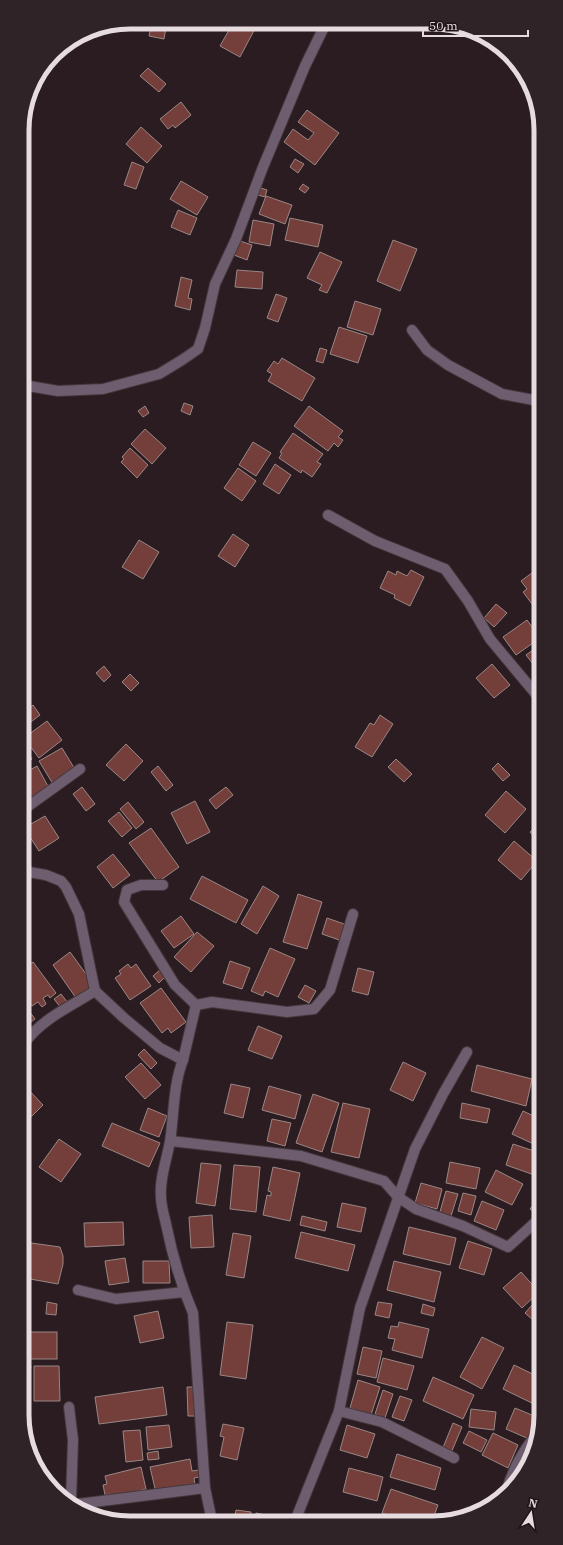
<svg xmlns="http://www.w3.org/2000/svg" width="563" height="1545" font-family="'IBM Plex Serif',serif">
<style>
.building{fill:#743e3a;stroke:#9a8785}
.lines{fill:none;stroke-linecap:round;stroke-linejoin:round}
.street-casing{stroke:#44373c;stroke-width:12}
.street{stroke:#6e5d6f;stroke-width:10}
.rim{fill:none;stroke:#e6dce0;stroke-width:5}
</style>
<rect width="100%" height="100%" fill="#2a1c21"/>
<!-- building -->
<g class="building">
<path d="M152 22H167L164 39 149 36Z"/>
<path d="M233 23H258L240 57 220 46Z"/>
<path d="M148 68 166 84 159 92 140 76Z"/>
<path d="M181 102 191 115 175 128 173 125 168 129 160 119Z"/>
<path d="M307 110 339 133 315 165 284 142 293 129 308 140 314 133 298 122Z"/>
<path d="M141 127 162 146 147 163 126 144Z"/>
<path d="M295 159 304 164 298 173 290 167Z"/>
<path d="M132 162 144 167 136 189 124 185Z"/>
<path d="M181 181 208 197 197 215 170 199Z"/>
<path d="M303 184 309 188 305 193 299 189Z"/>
<path d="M261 188 267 190 265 197 258 195Z"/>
<path d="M266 196 292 205 285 224 259 214Z"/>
<path d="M178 210 197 218 190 235 171 227Z"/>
<path d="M290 218 323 225 318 247 285 240Z"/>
<path d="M253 220 274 224 270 246 249 242Z"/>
<path d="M393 240 417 249 400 291 377 281Z"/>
<path d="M240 241 252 245 247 260 234 255Z"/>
<path d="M320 252 342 262 327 293 319 290 322 285 307 278Z"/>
<path d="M237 270 263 272 262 289 235 287Z"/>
<path d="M181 277 192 280 188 298 192 299 190 310 175 306Z"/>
<path d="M276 294 287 298 278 322 267 318Z"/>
<path d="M355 301 381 309 373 335 347 327Z"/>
<path d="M339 327 367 336 358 363 330 354Z"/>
<path d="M320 348 327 350 323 363 316 361Z"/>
<path d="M282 358 315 378 302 401 268 381 272 374 267 371 274 361 278 364Z"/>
<path d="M184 403 193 406 190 415 181 411Z"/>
<path d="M145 406 149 413 143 417 138 411Z"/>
<path d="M309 406 343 431 338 437 343 440 338 447 334 443 328 451 294 426Z"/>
<path d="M145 429 166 448 152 464 131 444Z"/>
<path d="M293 433 323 454 317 462 321 464 312 477 302 470 301 473 279 458 282 453 280 452Z"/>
<path d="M253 442 271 453 256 476 239 465Z"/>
<path d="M130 448 148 465 137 478 121 462 124 459 122 457Z"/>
<path d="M275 464 291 475 279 494 263 484Z"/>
<path d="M238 468 256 481 242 501 224 488Z"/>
<path d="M233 534 249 545 235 567 218 556Z"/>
<path d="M139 540 159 552 143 579 122 567Z"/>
<path d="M540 567V599L532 604 523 592 527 589 521 581Z"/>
<path d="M411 570 424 577 410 606 394 598 395 595 380 588 388 571 396 575 397 571 407 576Z"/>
<path d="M496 604 507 613 494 627 484 618Z"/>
<path d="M527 620 540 638 516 655 503 637Z"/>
<path d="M540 645V673L526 655Z"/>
<path d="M492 664 510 685 494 698 476 678Z"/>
<path d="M104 666 111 675 104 682 96 673Z"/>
<path d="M130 674 139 683 131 691 122 682Z"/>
<path d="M33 705 40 715 23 728V713Z"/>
<path d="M380 715 393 724 372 757 355 747 370 723 374 725Z"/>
<path d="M47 721 62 740 39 758 24 738Z"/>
<path d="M126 744 143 761 124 781 106 765Z"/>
<path d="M23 745 32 759 23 765Z"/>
<path d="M62 748 76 771 53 784 39 761Z"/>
<path d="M396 759 412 774 404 782 388 767Z"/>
<path d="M498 763 510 775 503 781 492 769Z"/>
<path d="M37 766 50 790 29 802 23 791V774Z"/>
<path d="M158 766 173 785 166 791 151 772Z"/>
<path d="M82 787 95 804 86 811 73 794Z"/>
<path d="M226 787 233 795 216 809 209 800Z"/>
<path d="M506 791 526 809 505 833 485 815Z"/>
<path d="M195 801 210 832 187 844 171 813Z"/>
<path d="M128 802 144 822 136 829 120 809Z"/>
<path d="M119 812 132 828 122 837 108 821Z"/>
<path d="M45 816 59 838 39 851 24 828Z"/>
<path d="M540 823V844L530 832Z"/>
<path d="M151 828 179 867 158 882 129 843Z"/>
<path d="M514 841 537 861 521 880 498 860Z"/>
<path d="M113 854 130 875 113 888 97 867Z"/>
<path d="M202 876 248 900 236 923 190 899Z"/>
<path d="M263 886 279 896 257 934 241 924Z"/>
<path d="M298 894 322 902 307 949 283 942Z"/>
<path d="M181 916 194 934 174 948 161 931Z"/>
<path d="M327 918 347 925 342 941 322 934Z"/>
<path d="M197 932 214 946 191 972 174 957Z"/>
<path d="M270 948 295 959 278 997 265 991 263 996 251 991Z"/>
<path d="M70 952 94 985 76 998 53 965Z"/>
<path d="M230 961 250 968 242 989 223 983Z"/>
<path d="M33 962 56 993 50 998 48 995 43 998 46 1004 42 1007 38 1002 32 1006 23 994V969Z"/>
<path d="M128 964 131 968 136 964 151 986 130 1000 115 978 121 974 119 971Z"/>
<path d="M358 968 374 972 368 995 352 991Z"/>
<path d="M161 969 167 975 159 983 153 976Z"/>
<path d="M305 985 316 991 309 1003 298 997Z"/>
<path d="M161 988 186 1022 171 1033 168 1028 162 1033 140 1003Z"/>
<path d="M61 994 68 1003 61 1008 54 999Z"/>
<path d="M24 1004 35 1019 24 1027Z"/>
<path d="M258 1026 282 1036 272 1059 248 1050Z"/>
<path d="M144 1049 157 1063 151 1069 138 1055Z"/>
<path d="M403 1062 426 1073 413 1101 390 1090Z"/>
<path d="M141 1063 161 1085 145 1099 125 1077Z"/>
<path d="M477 1065 532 1079 526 1106 471 1091Z"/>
<path d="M231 1084 250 1088 243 1118 224 1113Z"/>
<path d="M24 1085 43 1105 24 1124Z"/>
<path d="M269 1086 301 1095 295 1119 262 1110Z"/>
<path d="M313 1094 339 1103 322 1152 296 1143Z"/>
<path d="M343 1103 370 1109 359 1158 331 1152Z"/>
<path d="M462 1103 490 1109 487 1123 460 1118Z"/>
<path d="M148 1108 167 1116 159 1137 140 1130Z"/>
<path d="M523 1111 540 1119V1147L512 1134Z"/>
<path d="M272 1119 291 1123 285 1146 267 1141Z"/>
<path d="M112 1123 160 1143 149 1167 102 1146Z"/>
<path d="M59 1139 81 1154 61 1182 39 1167Z"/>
<path d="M513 1144 540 1153V1177L506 1165Z"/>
<path d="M450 1162 480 1168 476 1189 446 1183Z"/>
<path d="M201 1163 221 1165 215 1206 196 1203Z"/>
<path d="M234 1165 260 1167 256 1212 230 1209Z"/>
<path d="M273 1167 300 1173 290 1221 263 1215 267 1195 271 1196V1192L268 1191Z"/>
<path d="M496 1170 523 1184 512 1205 485 1192Z"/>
<path d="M421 1183 442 1189 437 1209 415 1203Z"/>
<path d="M446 1191 458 1194 450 1219 439 1215Z"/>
<path d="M463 1193 476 1196 471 1215 458 1211Z"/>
<path d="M540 1195V1215L539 1216 530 1209Z"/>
<path d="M482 1201 504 1210 496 1230 474 1221Z"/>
<path d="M342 1203 366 1208 361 1232 337 1227Z"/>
<path d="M212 1215 214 1247 191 1248 189 1217Z"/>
<path d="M302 1216 327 1222 325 1231 300 1225Z"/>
<path d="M123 1222 124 1245 85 1247 84 1223Z"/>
<path d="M409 1227 456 1238 450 1265 403 1254Z"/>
<path d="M301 1232 355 1245 348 1271 295 1258Z"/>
<path d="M233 1233 251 1236 244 1278 226 1275Z"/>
<path d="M468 1241 492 1249 484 1275 459 1268Z"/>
<path d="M24 1242 60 1247 63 1256V1264L58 1284 30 1279V1277L24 1276Z"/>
<path d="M125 1258 129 1282 109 1285 105 1261Z"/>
<path d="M143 1261H169L170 1283H143Z"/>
<path d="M394 1261 441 1272 434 1302 387 1290Z"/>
<path d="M521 1272 539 1292 522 1308 503 1288Z"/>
<path d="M540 1296 541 1314 534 1321 525 1313Z"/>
<path d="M47 1302 57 1304 56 1315 46 1314Z"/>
<path d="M378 1302 392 1304 389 1318 375 1315Z"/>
<path d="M423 1304 435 1308 433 1316 421 1313Z"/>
<path d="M158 1311 164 1338 140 1343 134 1316Z"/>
<path d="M227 1322 253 1325 246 1379 220 1375Z"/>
<path d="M399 1322 429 1329 422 1358 392 1350 395 1339 388 1338 391 1326 398 1327Z"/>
<rect x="24" y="1332" width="33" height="27"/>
<path d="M482 1337 504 1348 482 1389 460 1377Z"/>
<path d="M363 1347 382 1351 376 1378 357 1374Z"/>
<path d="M383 1358 414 1366 407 1390 377 1382Z"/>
<path d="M24 1365 31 1366 25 1402H24Z"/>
<path d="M514 1365 541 1378V1385L538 1390 541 1391V1396L536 1405 503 1389Z"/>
<path d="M34 1366H59L60 1401H34Z"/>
<path d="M433 1377 474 1395 463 1419 423 1401Z"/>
<path d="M358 1380 380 1387 371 1415 350 1408Z"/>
<path d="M163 1387 167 1415 99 1424 95 1397Z"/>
<path d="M187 1387H193L195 1416H188Z"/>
<path d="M383 1390 393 1394 385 1418 375 1414Z"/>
<path d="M400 1396 412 1400 404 1421 392 1417Z"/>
<path d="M515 1408 539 1418 529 1439 506 1429Z"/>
<path d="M471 1409 496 1412 494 1430 469 1427Z"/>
<path d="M453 1423 462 1427 451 1453 442 1450Z"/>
<path d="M223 1424 244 1428 237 1460 220 1456 224 1437 220 1436Z"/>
<path d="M169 1425 172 1447 148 1450 146 1427Z"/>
<path d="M347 1425 375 1434 367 1458 340 1450Z"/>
<path d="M140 1430 143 1460 126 1462 123 1431Z"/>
<path d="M469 1431 487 1440 481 1452 463 1443Z"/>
<path d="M493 1433 518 1445 508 1468 482 1455Z"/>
<path d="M158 1451 159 1459 148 1460 147 1453Z"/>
<path d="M397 1454 441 1468 435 1490 390 1477Z"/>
<path d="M190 1459 192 1471 199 1470 200 1477 194 1478 195 1485 156 1493 150 1467Z"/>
<path d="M141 1467 146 1489 111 1498 110 1494 105 1495 103 1485 107 1484 105 1476Z"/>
<path d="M349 1468 383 1477 377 1501 343 1492Z"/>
<path d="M391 1489 438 1505 432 1521H404L382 1513Z"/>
<path d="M236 1510 251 1512 250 1521H234Z"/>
<path d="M256 1513 280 1518 279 1521H255Z"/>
</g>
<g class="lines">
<defs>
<g id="street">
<path d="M412 330 427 350 448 365 502 394 539 401"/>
<path d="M23 385 58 391 103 389 159 374 182 360 198 349 205 328 215 284 236 239 263 167 305 66 326 23"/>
<path d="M328 515 375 541 445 569 468 601 490 639 540 699"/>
<path d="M23 810 80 769"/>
<path d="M23 871 46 875 61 881 66 887 79 914 95 991 124 1018 160 1048 183 1060C174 1083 174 1109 171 1134 169 1155 159 1176 161 1197 161 1206 164 1215 166 1224 172 1254 181 1285 193 1313L205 1488 212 1521"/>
<path d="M163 885H141L127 890 124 902 175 985 196 1005"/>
<path d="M24 1044C40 1020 71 1006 95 991"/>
<path d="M183 1060 196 1005 212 1002 287 1012 314 1009 330 990 353 914"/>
<path d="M171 1141 301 1156 384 1181 398 1197 416 1209 463 1226 508 1247 540 1218"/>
<path d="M78 1290 116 1299 184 1292"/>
<path d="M69 1407 73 1440 71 1501"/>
<path d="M339 1411 382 1422 454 1458"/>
<path d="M506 1493C512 1470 523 1450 539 1431"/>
<path d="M78 1504 205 1488"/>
<path d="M295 1521 339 1411 360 1308 415 1149 443 1094 467 1052"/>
</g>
</defs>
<!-- street casing -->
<use href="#street" class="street-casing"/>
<!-- street -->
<use href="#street" class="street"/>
</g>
<!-- crop -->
<path d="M0 0H563V1545H0ZM130 29H433A101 101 0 0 1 534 130V1415A101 101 0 0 1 433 1516H130A101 101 0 0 1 29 1415V130A101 101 0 0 1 130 29Z" fill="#302328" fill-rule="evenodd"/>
<path class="rim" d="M130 29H433A101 101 0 0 1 534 130V1415A101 101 0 0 1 433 1516H130A101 101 0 0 1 29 1415V130A101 101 0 0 1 130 29Z"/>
<!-- north arrow -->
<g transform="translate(531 1513) rotate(12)" stroke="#201318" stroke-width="3" paint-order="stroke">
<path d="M0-3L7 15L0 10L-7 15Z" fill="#e6dce0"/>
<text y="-6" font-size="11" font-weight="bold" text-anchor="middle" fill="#e6dce0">N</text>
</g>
<!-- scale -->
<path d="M423 30v6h105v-6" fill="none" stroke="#e6dce0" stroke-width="2"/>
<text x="429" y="30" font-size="12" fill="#e6dce0" stroke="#201318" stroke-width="3" paint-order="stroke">50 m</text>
</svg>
